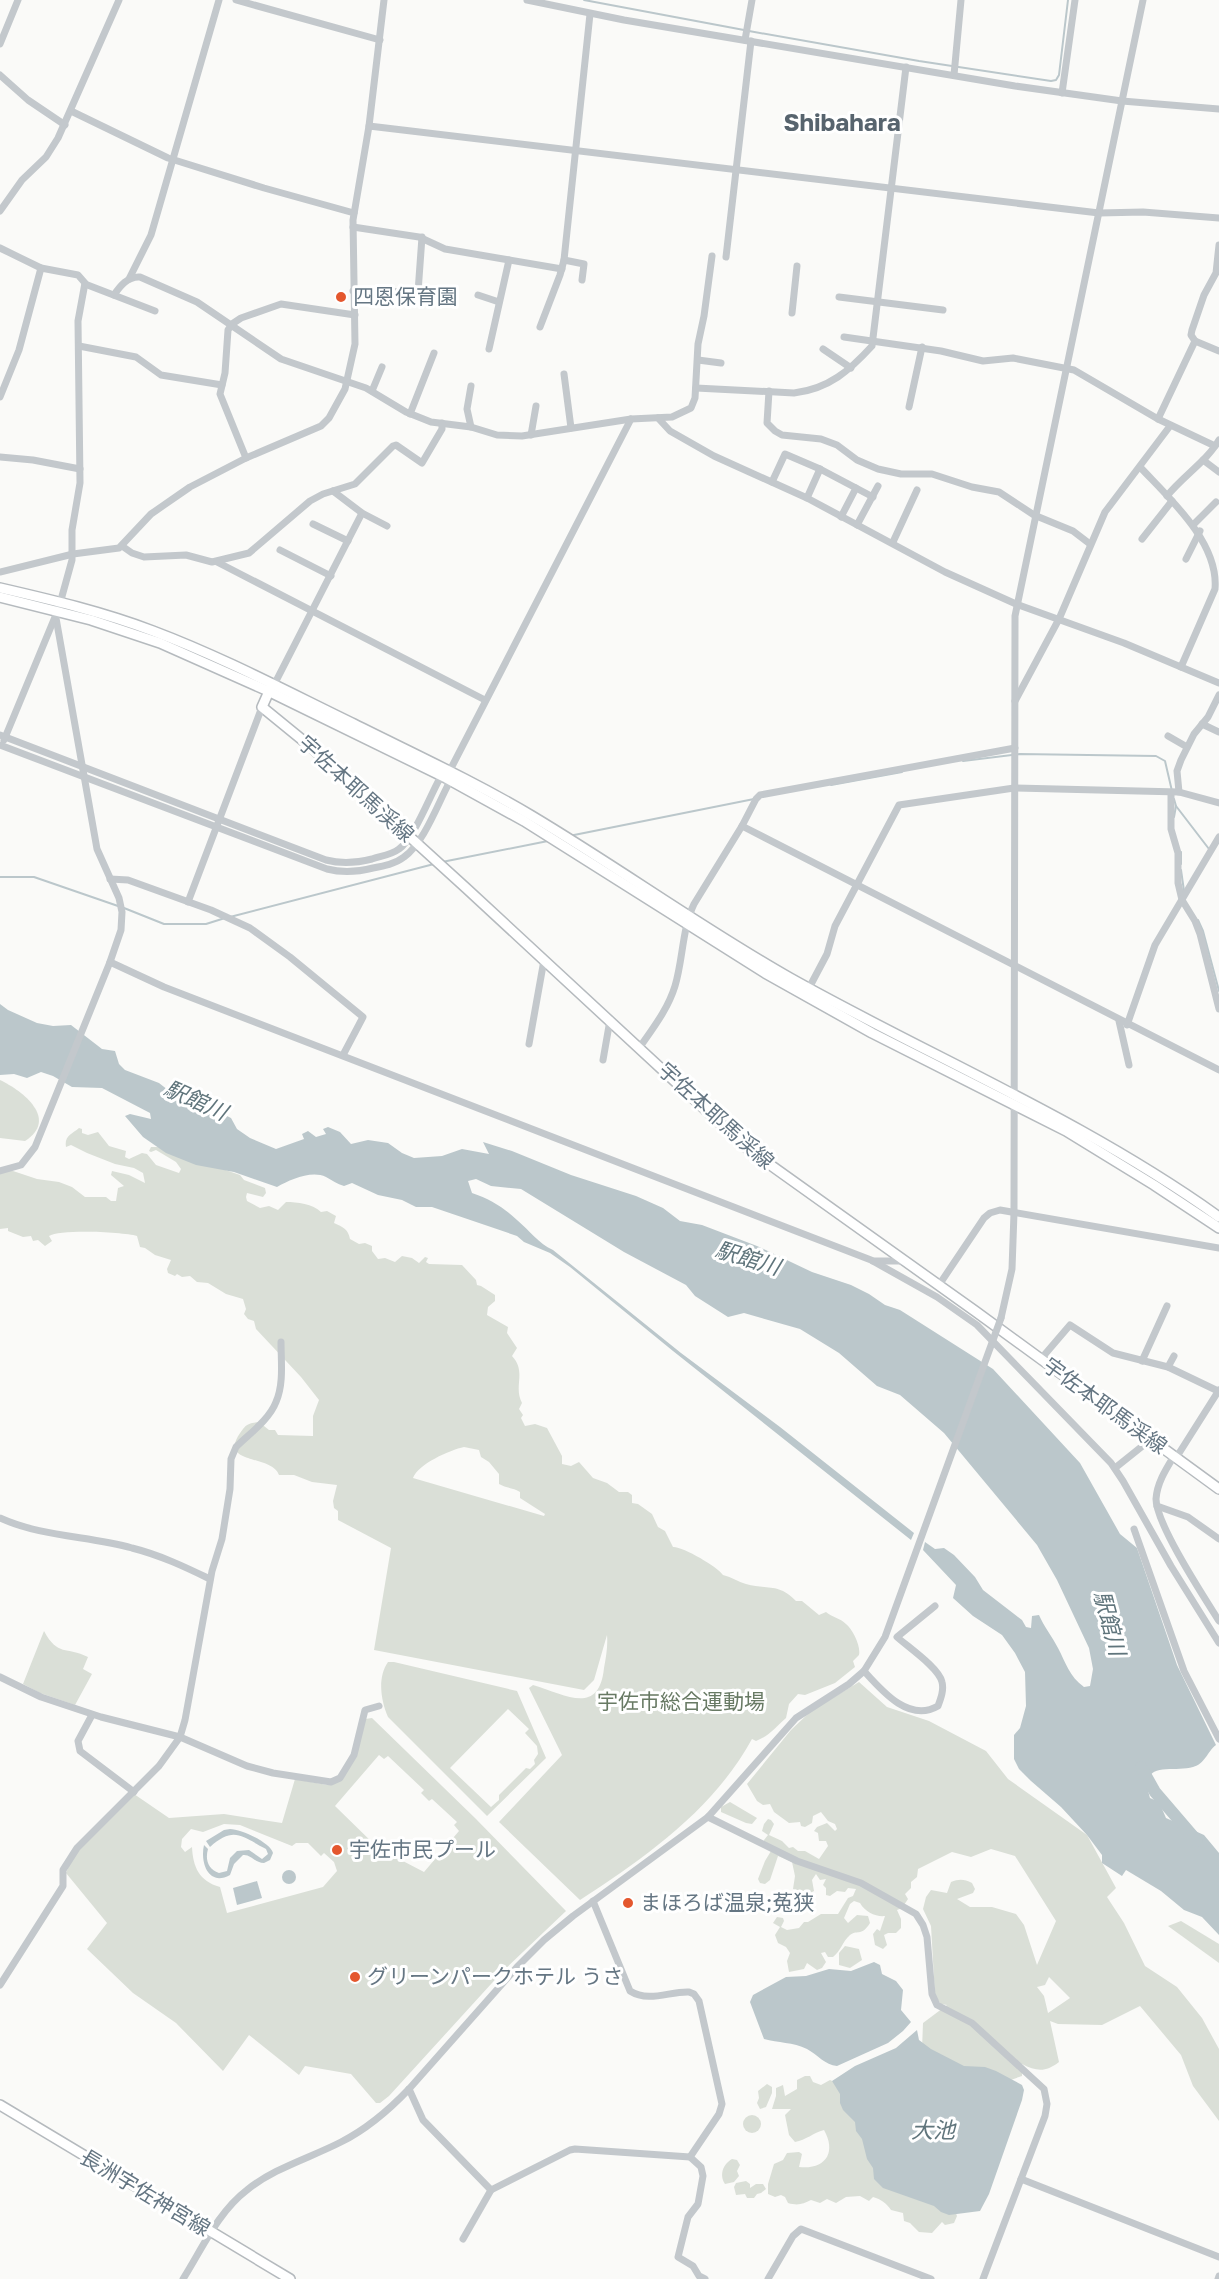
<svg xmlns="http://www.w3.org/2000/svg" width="1219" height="2279" font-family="'Golos Text','Noto Sans JP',sans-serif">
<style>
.green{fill:#dadfd7;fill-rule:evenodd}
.water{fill:#bbc7cb}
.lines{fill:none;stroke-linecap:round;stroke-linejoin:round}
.stream{stroke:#bbc7cb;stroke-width:2}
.river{stroke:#bbc7cb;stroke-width:12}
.major-casing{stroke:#b5babe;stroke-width:12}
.minor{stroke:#c3c8cc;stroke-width:7}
.major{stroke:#fff;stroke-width:9}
.minor-bridge{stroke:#c3c8cc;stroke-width:7}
.poi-dot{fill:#e4572e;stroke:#fff;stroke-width:2}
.labels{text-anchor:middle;stroke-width:6;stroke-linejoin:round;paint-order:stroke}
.poi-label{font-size:21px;fill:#657683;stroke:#fff;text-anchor:start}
.street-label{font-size:21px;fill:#657683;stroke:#fff}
.park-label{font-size:21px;fill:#687a64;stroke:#fff}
.water-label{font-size:22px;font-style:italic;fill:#60757c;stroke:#fff}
.quarter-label{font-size:24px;font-weight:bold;fill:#57646e;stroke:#fff}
</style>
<rect width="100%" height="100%" fill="#fafaf8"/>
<!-- green -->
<g class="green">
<path d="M0 1080C23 1091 59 1119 25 1141L0 1138Z"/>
<path d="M79 1128 82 1129V1133L88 1135 98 1132 109 1146 126 1151 125 1157 129 1159 142 1153 147 1154 156 1165 179 1173 181 1169 176 1162 156 1150 151 1152 149 1151 151 1147H158L240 1175 244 1180 265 1188 266 1193 263 1197 247 1193 246 1197 247 1201 260 1208 269 1206 278 1210 286 1202C297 1202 313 1204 321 1212L327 1211 336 1216 334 1223C343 1227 348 1229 350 1239L359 1244 365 1243 372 1246V1251L378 1259 385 1258 395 1262 402 1256 412 1258 419 1263 425 1257 428 1258 426 1262 429 1264 462 1265 476 1280 477 1285 481 1286 495 1295V1301L488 1307 487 1315 508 1327 507 1333 517 1348 512 1356C527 1372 513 1386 522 1403L519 1409 523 1415 521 1418 525 1426 535 1424 547 1428 562 1456V1464L571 1466 579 1462 593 1478 607 1483 619 1492H628L632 1495V1503L638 1504 652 1514 658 1527 665 1531 673 1547C682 1546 718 1567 723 1575 732 1577 738 1582 746 1584 767 1590 779 1583 796 1601H802L819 1615 826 1612C832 1617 840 1618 846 1624 853 1630 861 1646 859 1655L853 1661 855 1667 835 1683 805 1695 798 1694 789 1704 786 1718C776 1727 769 1736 756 1741L752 1739C713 1810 646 1857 580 1900L499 1822 562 1755 529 1688 533 1685C566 1695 599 1716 604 1668 606 1657 608 1646 607 1635L594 1680 584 1690 374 1650 391 1548 338 1520V1511L334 1508 333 1501 337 1485 312 1482 294 1475H279C271 1453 214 1466 243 1429 247 1423 252 1423 259 1422L269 1430H275L278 1435 313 1436V1416L319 1400 301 1377 256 1329 254 1321 248 1319 244 1314 246 1309 243 1299 226 1294 208 1283 197 1282 190 1276 182 1277 177 1274 175 1276 168 1273 167 1269 171 1260 155 1255 145 1248 140 1247 137 1236C123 1232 60 1229 49 1236L52 1241 45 1246 38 1240 33 1241 31 1236 23 1237 8 1231V1228L0 1229V1172L10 1170 37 1179 59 1182 72 1187 85 1197H106L111 1201H116L118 1188 124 1186 111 1175 112 1171 129 1175 145 1183 143 1173 134 1168 115 1164 87 1153 71 1145 66 1147C64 1136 72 1134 79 1128ZM464 1447 479 1450 481 1457 489 1462 499 1474V1484C506 1488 514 1488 520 1492V1498L545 1514 544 1516 413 1478C418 1464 450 1450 464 1447Z"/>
<path d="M44 1631C58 1657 66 1646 88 1657L83 1669 92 1674 75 1705 40 1693 23 1684Z"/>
<path d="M388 1662H394L517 1691 546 1758 487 1816 388 1717C381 1701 377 1678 388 1662ZM508 1709 529 1729 525 1733 537 1746 538 1754 534 1760 535 1764 530 1769 526 1768 499 1795V1800L491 1807 450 1768Z"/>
<path d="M859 1682 887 1707 929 1721 986 1751 1008 1779 1087 1835 1116 1888 1107 1897 1124 1923 1145 1966 1177 1987 1202 2018 1219 2049V2121L1193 2086 1181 2055 1140 2006 1102 2025 1058 2024 1050 2021 1059 2062C1045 2073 1036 2071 1022 2064V2076L1005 2082 993 2079 922 2049 923 2023 947 2005 941 2004 935 1996 931 1926 923 1909 926 1897 931 1890 947 1893 951 1882C959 1879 964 1879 972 1883L975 1889 973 1893 957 1899 970 1907H992L1016 1914 1024 1925 1037 1965 1056 1921 1015 1856 991 1849 971 1857 952 1852 918 1869 917 1877 911 1882V1888L905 1894 908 1899 902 1908 897 1910 901 1919V1928L896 1933H888L884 1935 887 1945 883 1949 875 1945 873 1934 877 1929 880 1931 885 1916C876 1917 865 1912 860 1903L854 1901 850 1904 844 1918 848 1923 857 1915 868 1916 870 1923C861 1937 859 1929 850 1935 842 1942 841 1951 833 1957H828L825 1952 821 1953 826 1962 822 1968 817 1970 807 1963 804 1969 789 1972 787 1961 790 1953 786 1947 778 1943 775 1935 780 1927 773 1923 777 1917 783 1918 784 1921 781 1927 787 1930 799 1928 804 1922H808L821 1914H838L848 1898 853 1896 856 1889 848 1888 845 1892 837 1891 830 1896 826 1895V1888L823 1885 826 1879 820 1880 816 1874 812 1880 814 1891 810 1893 793 1889 795 1876 792 1862 778 1856 770 1880 765 1884 760 1883 758 1879 765 1861 771 1851 763 1845 764 1840 768 1835 762 1831 764 1824 768 1819 771 1820 774 1824 769 1835 782 1841 789 1848 793 1847 798 1851H805L819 1859 828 1846 826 1841H819L818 1833 814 1831 817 1827 827 1823 835 1831 837 1829 835 1824 828 1821 821 1812 813 1816 812 1823 805 1827 801 1826 800 1822 789 1823 774 1812 770 1804 763 1805 757 1801 747 1784 791 1730 811 1711ZM1049 1977 1070 1998 1048 2013 1044 1996 1037 1987 1045 1985Z"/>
<path d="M372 1718 476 1819 566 1911 502 1972 389 2096 380 2103H376L351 2074 305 2066 299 2075 249 2035 223 2071 176 2023 133 1993 87 1949 107 1923 66 1873 73 1856 134 1794 169 1818 224 1814 282 1823 295 1779 327 1785 342 1778 365 1719ZM379 1755 384 1759 388 1756 424 1790 421 1793 429 1801 432 1799 457 1822 454 1825 459 1831 424 1872 378 1848 335 1806ZM224 1824 240 1825 292 1846 296 1843H308L321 1856 324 1853 334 1862 337 1871 323 1887 227 1913 220 1887C199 1881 193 1867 192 1847L185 1852 181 1847 182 1839 191 1829 203 1832Z"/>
<path d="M730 1802 757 1818 752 1824 746 1823 721 1812V1807Z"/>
<path d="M1181 1921 1219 1944V1963L1168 1926Z"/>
<path d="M845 1946 859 1949 862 1960 850 1968 839 1965V1953Z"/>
<path d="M805 2076H810L813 2082 821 2085 830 2080 841 2085 955 2211 957 2216 954 2223 945 2225 942 2222 932 2233 919 2232 910 2223 904 2221 903 2213 891 2210C887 2204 881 2199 873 2197L869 2201 860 2196 846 2197 836 2203 827 2199 820 2203 811 2200C803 2204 798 2206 788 2203L785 2197 781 2195 775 2197 768 2194V2184L774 2164 783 2160 787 2153 799 2152 802 2154 799 2167C825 2170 837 2153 824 2130 813 2133 806 2140 795 2142L789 2135 785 2115 791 2109H772L776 2096V2088L783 2085 785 2096 797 2089V2080Z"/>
<path d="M767 2084 772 2087V2093L766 2107 760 2109 757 2103 759 2098 758 2091Z"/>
<circle cx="752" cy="2124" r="9"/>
<path d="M732 2159 737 2160 740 2165 737 2171 739 2176 734 2182 725 2184C719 2175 723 2164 732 2159Z"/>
<path d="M746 2181 750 2184V2188L756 2184H763L766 2189 761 2193 757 2194 754 2198H747L745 2194 736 2195 734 2187 736 2183Z"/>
</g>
<!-- water -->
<g class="water">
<path d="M0 1004 8 1010 37 1023 53 1026 71 1025 102 1049 115 1051 119 1064 125 1070 159 1083 182 1101 219 1112 231 1118 237 1129 250 1138 276 1149 304 1139 302 1134 308 1131 316 1137 326 1134 323 1129 328 1127 340 1132 351 1144 368 1140 388 1143 402 1153 414 1158 442 1156 462 1149 489 1154 483 1142 512 1151 571 1175 636 1196 663 1208 680 1221 702 1225 757 1246 812 1272 851 1285 869 1294 885 1305 900 1310 993 1369 1080 1463 1120 1534 1137 1548 1177 1665 1216 1745C1207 1752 1205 1764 1193 1767 1173 1773 1138 1759 1150 1798L1159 1802 1166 1818 1204 1835 1219 1853V1935L1202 1917 1184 1910 1161 1891 1126 1870 1122 1876 1102 1863V1855L1087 1835 1061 1807 1031 1781 1019 1769 1014 1759V1735L1020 1728 1026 1706 1025 1672 1015 1653 1002 1635 973 1616 953 1598 956 1585 923 1550 925 1542 935 1549 944 1548 954 1555 975 1577 983 1590 1022 1620 1026 1627 1031 1628 1032 1616 1039 1615C1044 1627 1052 1636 1058 1648 1066 1663 1069 1676 1084 1687L1090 1686 1093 1669 1089 1648 1057 1580 1037 1545 944 1433 900 1395 877 1386 839 1353 800 1329 744 1313 728 1317 695 1296 686 1285 624 1252 521 1189 491 1186 476 1179 468 1181 472 1193C490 1199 503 1207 517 1220 530 1231 538 1243 553 1250L681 1353 780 1427 914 1533 911 1540 673 1351 570 1267 550 1253 524 1242 517 1236 432 1207H416L402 1200 378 1195 352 1183 344 1186C337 1184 332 1180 326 1177 311 1170 290 1180 277 1187L234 1172 196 1165 166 1153 143 1137 125 1116 130 1114 151 1119 150 1113 102 1088 72 1087 53 1076 41 1072 27 1078 14 1074 0 1075Z"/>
<path d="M230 1829C241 1829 271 1843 273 1853L270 1860 264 1863C255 1863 251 1854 243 1855L234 1864 230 1875C208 1887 200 1862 204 1845L208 1849C205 1860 208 1869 219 1873L227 1871 230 1858 237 1851 249 1850 262 1859 268 1854 266 1849C241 1836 234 1826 210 1847L206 1841 224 1830Z"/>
<circle cx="289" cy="1877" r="7"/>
<path d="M257 1881 262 1898 237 1905 233 1888Z"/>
<path d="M874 1962 880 1965 882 1974 896 1981 903 1990 901 2010 911 2022 903 2031 888 2043 837 2066C825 2065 818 2055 807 2049 793 2042 778 2043 764 2039L750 2002 753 1995 786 1977 806 1976 829 1969 851 1971Z"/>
<path d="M917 2030 919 2040 931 2049 964 2066 985 2067 996 2071 1022 2085 1024 2090 1022 2100 989 2194 980 2211 949 2215 941 2212 934 2206 883 2188 874 2179 873 2168 867 2159 862 2139 856 2131 855 2122 843 2110 840 2103V2094L832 2081 855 2066 896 2048Z"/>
</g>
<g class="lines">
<!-- stream -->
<g class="stream">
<path d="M584 0 744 30"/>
<path d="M749 31 919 61 1051 81 1056 80 1059 75 1068 0"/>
<path d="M963 761 1020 754 1156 756 1165 761 1172 791"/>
<path d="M831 785 902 772"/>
<path d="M1174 799 1176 806 1174 817"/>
<path d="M1176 806 1209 849"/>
<path d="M569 836 754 799"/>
<path d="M1181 852V864"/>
<path d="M442 862 548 841"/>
<path d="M1181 870 1184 891"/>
<path d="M0 877H34L118 906"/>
<path d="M124 908 164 924H206L225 918"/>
<path d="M230 917 434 864"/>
<path d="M1198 920 1203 931 1219 991"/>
</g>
<!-- river -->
<path class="river" d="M1141 1767 1155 1792 1197 1841"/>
<defs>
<g id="major">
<path d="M0 588C52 600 103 612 153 631 222 657 288 692 354 724 414 754 475 782 532 816 619 868 702 928 790 978 933 1058 1085 1121 1219 1217"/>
<path d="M0 597 91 620 160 643 268 691 446 778 524 821 765 973 872 1033 1066 1131 1154 1185 1219 1228"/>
<path d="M270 689 262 707 311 747 466 888 748 1149 975 1311 1219 1489"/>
<path d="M0 2105 290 2279"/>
</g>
</defs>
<!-- major casing -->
<use href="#major" class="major-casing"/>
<!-- minor -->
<g class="minor">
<path d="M236 0 380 40"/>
<path d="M527 0 624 20 1015 86 1122 101 1219 109"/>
<path d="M745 40 752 0"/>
<path d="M0 44 18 0"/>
<path d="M0 75 28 100 65 125"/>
<path d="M954 75 961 0"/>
<path d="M1062 93 1075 0"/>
<path d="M71 111 168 158 264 188 354 213"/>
<path d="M369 126 1099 213 1143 212 1219 218"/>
<path d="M0 211 22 180 46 157 58 138 119 0"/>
<path d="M353 227 419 237 445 249 562 269"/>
<path d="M0 248 41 268 78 275 85 283 78 321 80 483 72 530V560L56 618 97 849 119 898 122 912 121 930 110 962 35 1147 21 1165 0 1171"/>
<path d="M726 257 751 41"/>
<path d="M564 260 584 264 582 280"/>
<path d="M129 279 151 235 219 0"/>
<path d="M85 284 155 311"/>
<path d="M353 291 418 292 422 237"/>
<path d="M114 295C120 286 128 276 140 277L197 302 281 359 366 388 406 412 431 422 471 427 497 435 522 436 631 419 672 417 691 408 695 398 698 344 704 316 712 256"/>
<path d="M478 295 499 302"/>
<path d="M839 297 943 310"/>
<path d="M792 313 797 266"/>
<path d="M540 327 560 275 564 260 590 14"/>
<path d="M844 337 941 351 983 361 1013 358 1074 370 1158 419 1215 446"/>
<path d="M1195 341 1219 351"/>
<path d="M79 346 136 357 161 375 222 385"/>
<path d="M489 349 509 260"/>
<path d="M823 349 851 368"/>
<path d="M698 360 721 363"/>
<path d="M564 374 571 428"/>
<path d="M471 386 467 409 471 427"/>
<path d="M696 388 794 393C829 389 850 370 872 346L906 67"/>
<path d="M372 391 382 367"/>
<path d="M769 391 767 423 775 431 782 435 821 439 837 445 857 460 878 469 901 474H932L972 487 999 492 1034 515 1073 531 1090 544"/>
<path d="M0 397 19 350 41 268"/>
<path d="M909 407 922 347"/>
<path d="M410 414 434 353"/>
<path d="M658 418 670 431 714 456 807 498 945 572 1016 604 1124 643 1219 683"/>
<path d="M1158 419 1195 341 1191 335 1192 330 1204 295 1216 273 1219 245"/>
<path d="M531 435 536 406"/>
<path d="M0 457 33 460 80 469"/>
<path d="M246 458 220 394 225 373 228 330 232 324 241 318 281 304 355 315"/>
<path d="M1203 460 1219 472"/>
<path d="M1140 467C1168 497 1219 542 1215 589L1181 667"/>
<path d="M772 482 785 454 820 469 873 497"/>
<path d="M333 491 362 513 387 526"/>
<path d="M1167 496C1183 476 1207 461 1219 440"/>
<path d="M807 498 820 469"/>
<path d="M841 517 856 488"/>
<path d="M313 524 348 541"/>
<path d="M1194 524 1216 502"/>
<path d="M857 525 878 486"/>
<path d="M1142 539 1172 501"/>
<path d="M893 542 917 490"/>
<path d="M122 546 132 553 144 557 186 555 212 562 249 553 310 501 323 494 355 484 393 446 396 445 422 463 442 429V423"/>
<path d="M280 550 331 576"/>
<path d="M1186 559 1200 531"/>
<path d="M217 562 485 700"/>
<path d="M0 572 73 554 119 548 151 514 190 487 246 458 321 426 329 418 345 389 355 344 353 220 369 126 384 0"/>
<path d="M274 685 362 513"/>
<path d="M1015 701 1059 619 1105 512 1170 426"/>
<path d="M1202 724 1219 732"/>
<path d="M0 735 326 860C342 864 356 863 372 859 381 856 391 855 399 849 413 840 430 796 439 780L446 778"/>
<path d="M1168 736 1187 747"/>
<path d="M4 740 55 617"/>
<path d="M0 745 327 869C343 873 357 872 373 868 384 866 395 864 404 857 423 844 437 806 448 785L446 778 631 419"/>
<path d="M1179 792 1177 771 1181 760 1194 734 1208 717 1219 695"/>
<path d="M1171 794V829L1178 853V883L1182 900 1195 921 1200 934 1219 1009"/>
<path d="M742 826 1219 1070"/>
<path d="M110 879 128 880 211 910 250 928 290 957 363 1017 343 1055"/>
<path d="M188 902 262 707"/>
<path d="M110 962 164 987 871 1260 937 1297 977 1325 1111 1463 1123 1481 1171 1566 1219 1643"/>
<path d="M809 988 827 954 835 926 899 805 1014 788 1179 792 1219 803"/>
<path d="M1119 1021 1129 1065"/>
<path d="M1127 1025 1155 945 1219 837"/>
<path d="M529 1044 544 960"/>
<path d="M640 1047C653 1028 668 1009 675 986 683 960 682 929 694 904L742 826 756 799 760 795 1015 748"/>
<path d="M603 1060 610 1020"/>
<path d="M873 1261H904"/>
<path d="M939 1285 984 1218 990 1213 1000 1210 1219 1248"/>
<path d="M1001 1318 1012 1269 1014 1213 1015 616 1143 0"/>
<path d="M1040 1360 1070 1325 1113 1353 1168 1367 1218 1391"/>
<path d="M1142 1361 1167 1306"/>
<path d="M1168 1367 1174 1356"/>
<path d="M1174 1456C1166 1469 1157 1483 1156 1499 1156 1524 1204 1597 1219 1621"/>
<path d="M1176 1458 1219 1390"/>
<path d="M1115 1468 1150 1440"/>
<path d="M1157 1506 1188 1517 1219 1539"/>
<path d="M0 1518C42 1537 89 1536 132 1548 160 1555 185 1567 210 1579"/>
<path d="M1134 1529 1184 1671 1219 1739"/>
<path d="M0 1677 41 1697 101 1717 180 1737 247 1766 273 1773 331 1782 340 1778 354 1755 365 1710 379 1706"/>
<path d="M92 1715 78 1741 80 1751 134 1792"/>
<path d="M708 1817 797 1861 861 1883 916 1914 923 1925 927 1937 932 1994 937 2005 972 2023 1044 2089 1047 2104 1045 2116 983 2279"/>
<path d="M593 1901 630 1991C649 2003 670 1991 689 1992L694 1994 699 2001 722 2104 719 2114 690 2157"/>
<path d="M0 1985 63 1886V1870L77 1848 159 1766 180 1737 185 1720 212 1571 222 1539 230 1489 231 1459 236 1447C249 1434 269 1420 276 1402 284 1384 281 1361 281 1342"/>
<path d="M409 2089 423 2120 491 2190"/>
<path d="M1021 2179 1219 2257"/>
<path d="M463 2239 491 2190 570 2150 575 2149 690 2157 701 2167 703 2176 698 2204 688 2217 678 2257 693 2266 699 2276 705 2279"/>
<path d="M183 2279C202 2249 218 2212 247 2190 274 2168 310 2158 341 2142 367 2129 389 2110 409 2089L517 1967 544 1940 573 1916 708 1817 796 1718 849 1684 864 1671C882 1691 909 1723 938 1706 941 1698 944 1690 942 1682 939 1668 908 1647 897 1637L935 1606"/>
<path d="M768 2279 793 2236 801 2229 931 2279"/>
<path d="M1218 2279 1219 2276"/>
</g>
<!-- major -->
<use href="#major" class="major"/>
<!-- minor-bridge -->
<path class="minor-bridge" d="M864 1671 885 1637 1001 1318"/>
</g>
<!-- markers -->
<g class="poi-dot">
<circle cx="341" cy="297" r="6"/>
<circle cx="337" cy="1850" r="6"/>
<circle cx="628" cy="1903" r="6"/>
<circle cx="355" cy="1977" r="6"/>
</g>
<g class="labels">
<!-- poi labels -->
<g class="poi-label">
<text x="353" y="304">四恩保育園</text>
<text x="349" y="1857">宇佐市民プール</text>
<text x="640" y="1910">まほろば温泉;菟狭</text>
<text x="367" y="1984">グリーンパークホテル うさ</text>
</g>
<!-- street labels -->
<g class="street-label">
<text transform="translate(356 789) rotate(42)" y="7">宇佐本耶馬渓線</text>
<text transform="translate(716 1116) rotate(42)" y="7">宇佐本耶馬渓線</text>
<text transform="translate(1105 1406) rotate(36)" y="7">宇佐本耶馬渓線</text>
<text transform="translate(145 2193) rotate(31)" y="7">長洲宇佐神宮線</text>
</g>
<!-- park labels -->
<g class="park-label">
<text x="681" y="1709">宇佐市総合運動場</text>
</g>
<!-- water labels -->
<g class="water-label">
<text transform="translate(196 1100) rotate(24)" y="8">駅館川</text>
<text transform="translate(748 1258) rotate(17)" y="8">駅館川</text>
<text transform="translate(1110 1623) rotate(75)" y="8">駅館川</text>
<text x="933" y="2138">大池</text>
</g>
<!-- quarter labels -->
<g class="quarter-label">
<text x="842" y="131">Shibahara</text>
</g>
</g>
</svg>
